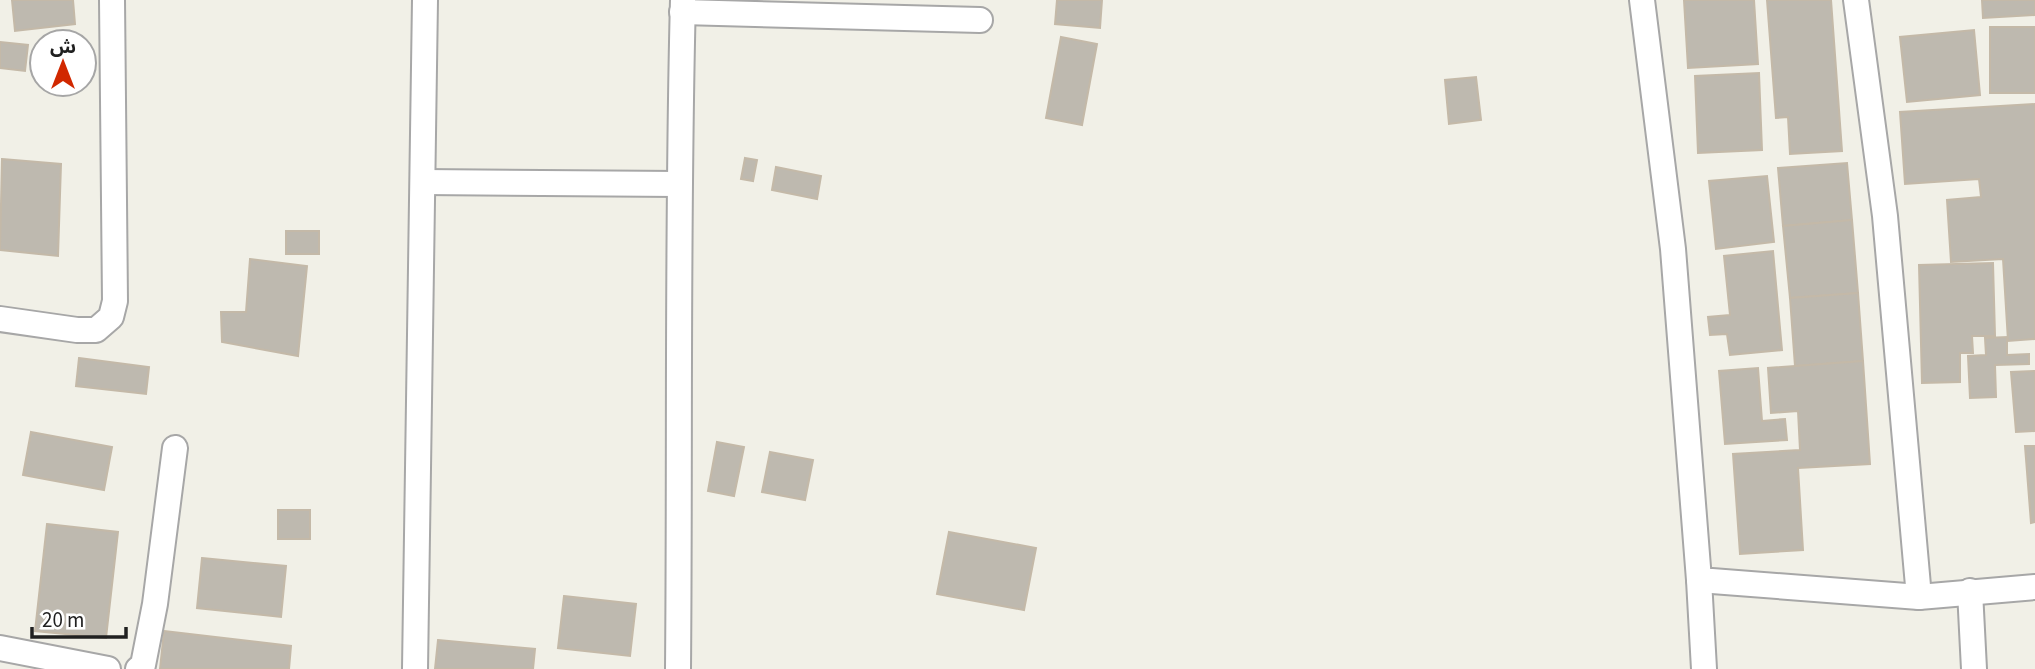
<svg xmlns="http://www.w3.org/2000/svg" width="2035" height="669" font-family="'Source Sans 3','Noto Sans Arabic',sans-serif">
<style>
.building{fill:#beb9af;stroke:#c4b9a8;stroke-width:2}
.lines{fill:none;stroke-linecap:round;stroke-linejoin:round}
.street-casing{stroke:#a7a7a7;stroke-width:28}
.street{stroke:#fff;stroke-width:24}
</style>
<rect width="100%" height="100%" fill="#f1f0e7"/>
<!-- building -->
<g class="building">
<path d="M12 0H73L75 24 15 31Z"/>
<path d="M1057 0H1102L1100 28 1055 24Z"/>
<path d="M1684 0H1754L1758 64 1688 68Z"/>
<path d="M1767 0H1831L1842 151 1790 154 1788 117 1776 118Z"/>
<path d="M1982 0H2035V15L1983 18Z"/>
<rect x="1990" y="27" width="45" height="66"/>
<path d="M1974 30 1980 95 1907 102 1900 37Z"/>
<path d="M1061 37 1097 44 1082 125 1046 118Z"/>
<path d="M0 42 28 45 25 71 0 68Z"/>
<path d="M1759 73 1762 150 1698 153 1695 76Z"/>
<path d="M1476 77 1481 120 1449 124 1445 80Z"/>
<path d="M2035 104V339L2008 341 2003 259 1951 262 1947 200 1981 197 1979 179 1905 184 1900 112Z"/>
<path d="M745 158 757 160 753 181 741 179Z"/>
<path d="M2 159 61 164 58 256 0 250Z"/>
<path d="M1847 163 1852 220 1783 226 1778 168Z"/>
<path d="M776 167 821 176 817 199 772 190Z"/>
<path d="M1767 176 1774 242 1716 249 1709 181Z"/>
<path d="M1852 220 1858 293 1790 298 1783 226Z"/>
<rect x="286" y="231" width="33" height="23"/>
<path d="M1773 251 1782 350 1730 355 1727 334 1710 335 1708 317 1730 315 1724 256Z"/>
<path d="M250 259 307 266 298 356 222 342 221 312H246Z"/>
<path d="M1993 263 1995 336H1972L1973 353H1960V382L1922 383 1919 265Z"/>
<path d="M1858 293 1863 361 1795 366 1790 298Z"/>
<path d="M2007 337V355L2029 354V364L1995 365 1996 397 1970 398 1968 356 1986 355 1985 338Z"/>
<path d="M79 358 149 367 146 394 76 386Z"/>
<path d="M1863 361 1870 464 1798 468 1803 550 1740 554 1733 454 1800 450 1798 411 1771 413 1768 368Z"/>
<path d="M1758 368 1762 421 1785 419 1787 440 1725 444 1719 371Z"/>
<path d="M2035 371V431L2016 432 2011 372Z"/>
<path d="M31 432 112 447 104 490 23 475Z"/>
<path d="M717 442 744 447 734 496 708 491Z"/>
<path d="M2025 446H2035V522L2031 523Z"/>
<path d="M770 452 813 460 805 500 762 492Z"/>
<rect x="278" y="510" width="32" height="29"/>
<path d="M47 524 118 532 106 638 35 631Z"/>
<path d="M949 532 1036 548 1024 610 937 594Z"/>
<path d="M202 558 286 566 281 617 197 608Z"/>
<path d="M564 596 636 604 630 656 558 648Z"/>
<path d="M164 631 291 646 289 669H160Z"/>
<path d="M438 640 535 649 533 669H435Z"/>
</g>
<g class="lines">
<defs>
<g id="street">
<path d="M1642 0 1673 249 1699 580 1919 597 2035 587"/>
<path d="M1856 0 1885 216 1919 597"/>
<path d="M682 12 980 20"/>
<path d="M423 182 678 184"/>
<path d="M0 319 77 330H96L111 317 115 301 112 0"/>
<path d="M1699 580 1704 669"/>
<path d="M1970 591 1974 669"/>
<path d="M0 648 108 669"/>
<path d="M138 669 143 665 155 604 175 448"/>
<path d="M415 669 425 0"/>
<path d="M678 669C680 446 677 223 683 0"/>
</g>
</defs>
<!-- street casing -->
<use href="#street" class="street-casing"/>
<!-- street -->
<use href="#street" class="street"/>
</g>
<!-- north arrow -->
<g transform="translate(63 63)"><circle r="33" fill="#ffffff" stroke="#a6a6a6" stroke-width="2"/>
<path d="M0-5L12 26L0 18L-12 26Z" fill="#d12800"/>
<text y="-10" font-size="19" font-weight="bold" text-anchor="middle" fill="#202020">ش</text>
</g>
<!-- scale -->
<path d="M32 627v10h94v-10" fill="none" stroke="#202020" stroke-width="3.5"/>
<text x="42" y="627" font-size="21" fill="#202020" stroke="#ffffff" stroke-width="5" paint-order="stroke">20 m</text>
</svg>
